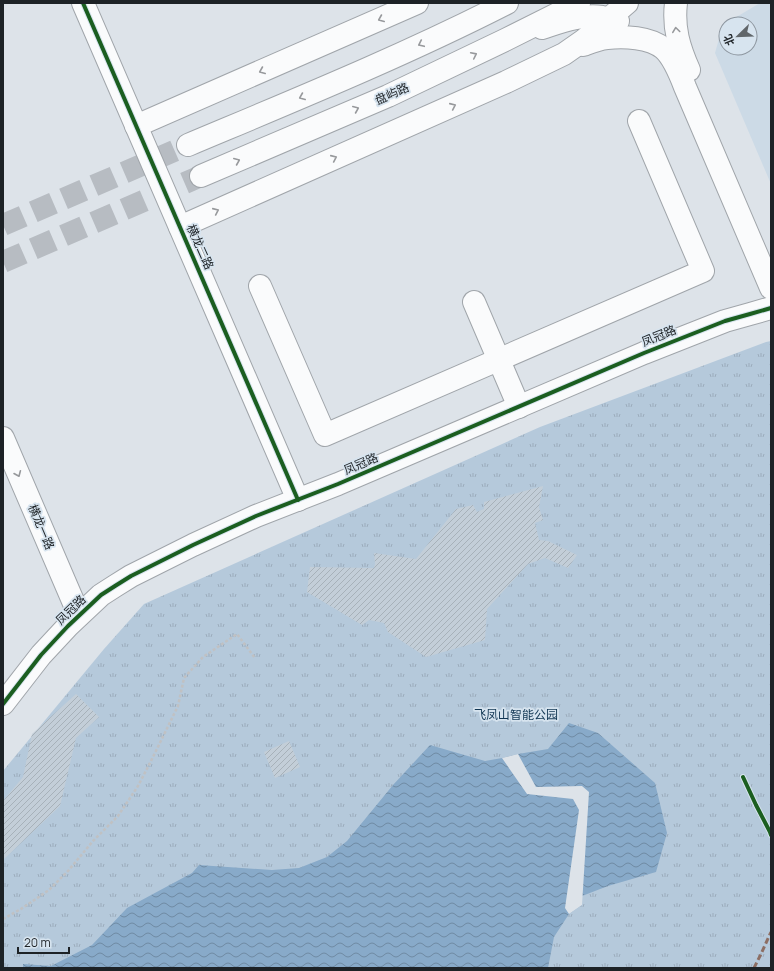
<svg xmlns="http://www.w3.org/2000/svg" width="774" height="971" font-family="Manrope,'Noto Sans SC',sans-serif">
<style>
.built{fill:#ccdae6;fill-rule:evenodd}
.park{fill:url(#park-tufts)}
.water{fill:url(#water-waves)}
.pier{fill:#dde3e9}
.building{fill:url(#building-hatch)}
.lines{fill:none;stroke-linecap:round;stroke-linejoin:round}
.major-tunnel{stroke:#b7bcc2;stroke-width:22;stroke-dasharray:22 11;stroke-linecap:butt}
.minor-casing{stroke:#a0a5aa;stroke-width:24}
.major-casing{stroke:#a0a5aa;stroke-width:24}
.path{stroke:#c0c1c3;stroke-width:2.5;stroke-dasharray:3 2;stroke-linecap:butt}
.minor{stroke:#fafbfc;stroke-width:22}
.major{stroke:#fafbfc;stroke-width:22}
.quiet{stroke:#8d6e63;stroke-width:3;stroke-dasharray:6 3;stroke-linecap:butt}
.cycleway-casing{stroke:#d7e4ef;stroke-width:6}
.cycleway{stroke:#1b5e20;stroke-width:4}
.oneway{stroke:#97999c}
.labels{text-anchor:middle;stroke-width:3.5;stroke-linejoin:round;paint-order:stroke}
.street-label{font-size:12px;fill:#1d2226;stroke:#d7e4ef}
.park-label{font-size:12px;fill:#113653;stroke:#d7e4ef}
</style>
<defs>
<pattern id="park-tufts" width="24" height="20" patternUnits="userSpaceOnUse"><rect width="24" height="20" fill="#b5c9db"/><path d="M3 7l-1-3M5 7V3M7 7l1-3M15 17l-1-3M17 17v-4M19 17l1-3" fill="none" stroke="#9bacbc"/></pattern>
<pattern id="water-waves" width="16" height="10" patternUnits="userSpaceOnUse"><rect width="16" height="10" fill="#88aac9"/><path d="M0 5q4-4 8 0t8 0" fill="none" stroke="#6f8aa3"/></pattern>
<pattern id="building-hatch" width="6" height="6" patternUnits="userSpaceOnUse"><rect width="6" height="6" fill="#c3ced8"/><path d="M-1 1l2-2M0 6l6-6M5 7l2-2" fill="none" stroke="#a7b1b9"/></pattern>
</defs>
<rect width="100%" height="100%" fill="#dde3e9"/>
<!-- built -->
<path class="built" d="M760 3H771V184L715 53 723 25ZM726 24H750V48H726Z"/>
<!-- park -->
<path class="park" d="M771 341V968H3V771L104 649 144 604 540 427 766 342Z"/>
<!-- water -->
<path class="water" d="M569 723 598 733 655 783 667 833 656 872 608 886 582 896V905L569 914 554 937 548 968H23V964L51 966 92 945 127 908 192 873 199 865 272 870 299 868 327 857 347 841 393 785 430 745 485 761 502 758 518 754 548 749Z"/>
<!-- pier -->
<path class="pier" d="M518 754 536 787 582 786 589 792 582 905 569 914 565 908 579 810 573 799 527 794 502 758Z"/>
<!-- building -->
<g class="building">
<path d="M543 486 539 507 543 520 535 523 539 540 548 541 577 555 568 568 545 558 528 564 487 609 485 640 426 657 388 632 384 623 369 620 362 625 307 592 310 567 374 568 375 564 374 553 416 559 456 509 473 505 477 512 484 509V502Z"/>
<path d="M76 694 99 717 76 738 60 806 3 860V801L23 777 32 734Z"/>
<path d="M289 741 300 767 275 778 264 752Z"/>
</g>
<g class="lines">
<!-- major-tunnel -->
<g class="major-tunnel">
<path d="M3 225 188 145"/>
<path d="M3 262 201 176"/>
</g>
<defs>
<g id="minor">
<path d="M83 3 298 500"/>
<path d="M676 3C673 28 679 47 689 70"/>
<path d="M542 28C561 22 581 14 602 17 607 18 613 20 618 21"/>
<path d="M583 45C591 42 598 39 607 38 623 36 651 37 664 49 674 58 680 74 685 87L771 288"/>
<path d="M136 126 417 3"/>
<path d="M180 227 506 82 564 54 584 40 627 3"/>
<path d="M260 286 325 435 703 271 639 121"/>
<path d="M474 302 519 407"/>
<path d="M3 438 79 615"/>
<path d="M3 704 41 655 68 626 101 595 115 586 131 576 193 545 256 516 338 484 644 353 725 321 750 314 771 308"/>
</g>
<g id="major">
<path d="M188 145C295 100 403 56 507 3"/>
<path d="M201 176 388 96 505 40 579 3"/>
</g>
</defs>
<!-- minor casing -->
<use href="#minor" class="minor-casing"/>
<!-- major casing -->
<use href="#major" class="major-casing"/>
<!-- path -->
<path class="path" d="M3 919 21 909 49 890 68 871 93 841 118 816 138 786 151 761 178 706 184 678 203 657 237 634 255 658"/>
<!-- minor -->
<use href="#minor" class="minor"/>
<!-- major -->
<use href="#major" class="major"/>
<!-- quiet -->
<path class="quiet" d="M754 968 761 954 771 932"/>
<defs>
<g id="cycleway">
<path d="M83 3 298 500"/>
<path d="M3 704 41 655 68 626 101 595 115 586 131 576 193 545 256 516 338 484 644 353 725 321 750 314 771 308"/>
<path d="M743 777 756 805 770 832 771 835"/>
</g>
</defs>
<!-- cycleway casing -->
<use href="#cycleway" class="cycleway-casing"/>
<!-- cycleway -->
<use href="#cycleway" class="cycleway"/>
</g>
<!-- one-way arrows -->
<defs><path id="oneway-chevron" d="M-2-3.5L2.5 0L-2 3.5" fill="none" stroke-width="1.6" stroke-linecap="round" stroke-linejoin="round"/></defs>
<g class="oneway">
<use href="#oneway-chevron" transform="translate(381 19) rotate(157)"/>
<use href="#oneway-chevron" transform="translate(676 30) rotate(-98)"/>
<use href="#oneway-chevron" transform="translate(421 44) rotate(155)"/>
<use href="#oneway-chevron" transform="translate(474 55) rotate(-26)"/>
<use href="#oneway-chevron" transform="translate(262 71) rotate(157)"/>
<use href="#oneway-chevron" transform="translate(302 97) rotate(157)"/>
<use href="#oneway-chevron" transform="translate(453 106) rotate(-24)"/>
<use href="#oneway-chevron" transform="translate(356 109) rotate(-23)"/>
<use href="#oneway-chevron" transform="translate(334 158) rotate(-24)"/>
<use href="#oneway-chevron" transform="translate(237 161) rotate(-23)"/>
<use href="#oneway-chevron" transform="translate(216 211) rotate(-24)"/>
<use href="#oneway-chevron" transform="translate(18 474) rotate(67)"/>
</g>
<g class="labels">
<!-- street labels -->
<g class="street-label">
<text transform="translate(392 94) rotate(-24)" y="4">盘屿路</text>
<text transform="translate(200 247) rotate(66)" y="4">横龙二路</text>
<text transform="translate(659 336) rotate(-22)" y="4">凤冠路</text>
<text transform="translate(361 464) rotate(-23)" y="4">凤冠路</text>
<text transform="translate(41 527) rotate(67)" y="4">横龙一路</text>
<text transform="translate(71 610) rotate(-44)" y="4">凤冠路</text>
</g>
<!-- park labels -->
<g class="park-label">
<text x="516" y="719">飞凤山智能公园</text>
</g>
</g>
<!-- border -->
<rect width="774" height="971" fill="none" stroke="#1d2226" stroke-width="8"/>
<!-- north arrow -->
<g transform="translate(738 36) rotate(247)"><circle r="19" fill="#d7e4ef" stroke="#8d969f"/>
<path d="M0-3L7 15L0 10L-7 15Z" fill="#60666a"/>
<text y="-6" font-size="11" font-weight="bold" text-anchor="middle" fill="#1d2226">北</text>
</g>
<!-- scale -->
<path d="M18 947v6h51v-6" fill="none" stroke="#1d2226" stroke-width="2"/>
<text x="24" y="947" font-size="12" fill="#1d2226" stroke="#d7e4ef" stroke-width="3" paint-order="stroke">20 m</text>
</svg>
